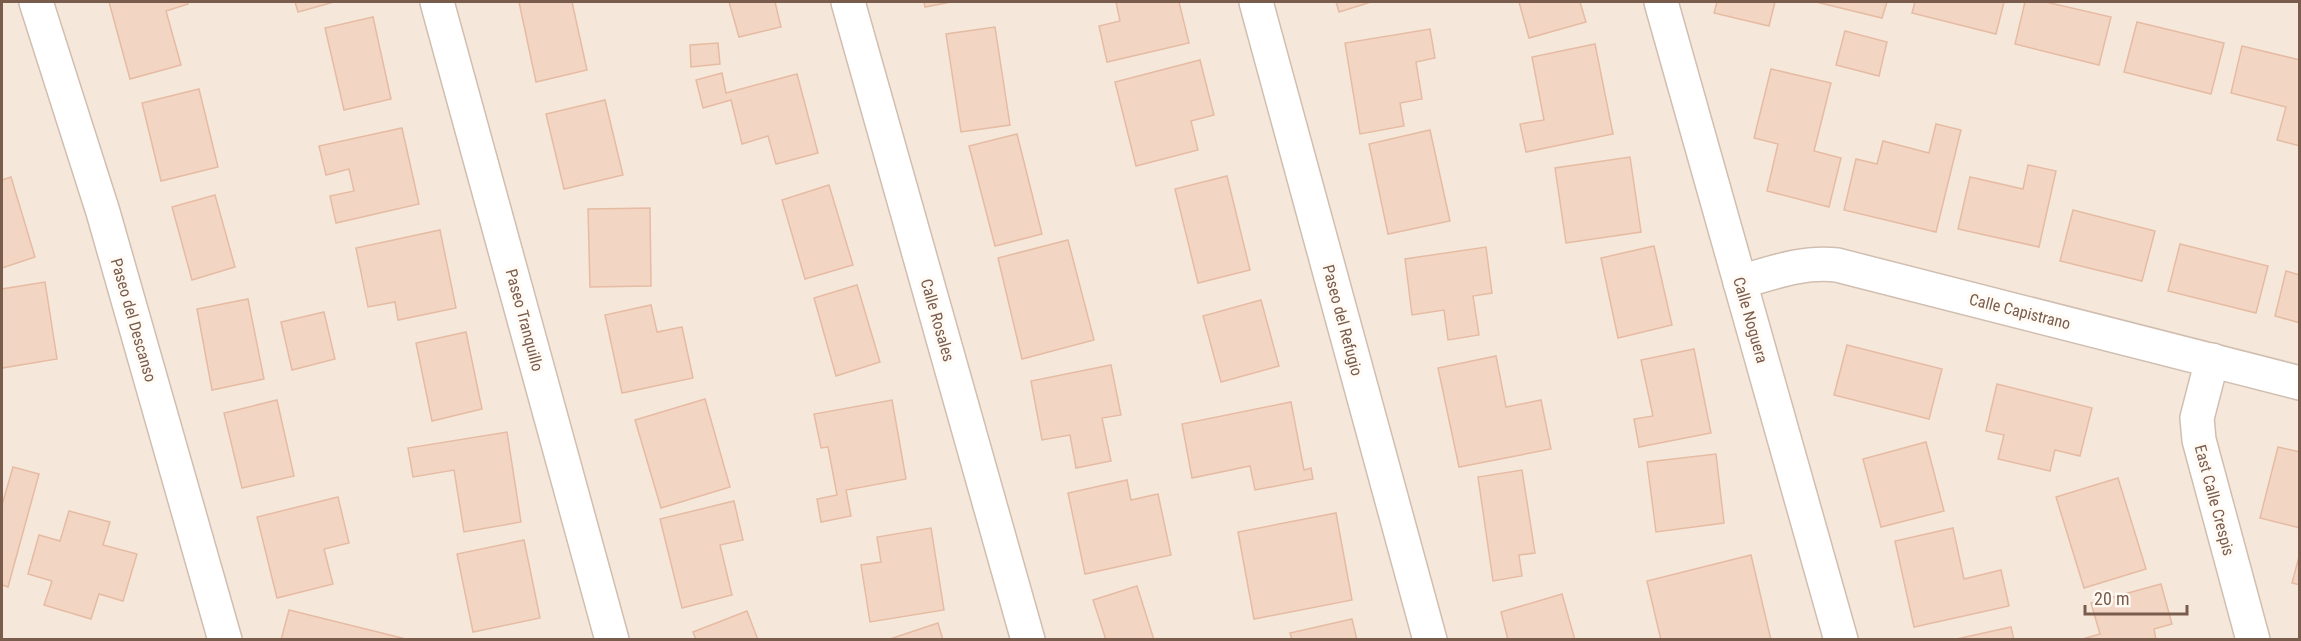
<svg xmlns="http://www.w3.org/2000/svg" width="2301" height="641" font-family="'Roboto Condensed',sans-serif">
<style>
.residential{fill:#f5e8da}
.building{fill:#f3d5c3;stroke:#e6bba3;stroke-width:1.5}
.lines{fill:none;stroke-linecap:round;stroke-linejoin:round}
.minor-casing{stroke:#d1beb0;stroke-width:36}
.minor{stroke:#fff;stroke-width:33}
.labels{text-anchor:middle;stroke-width:6;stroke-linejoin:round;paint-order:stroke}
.street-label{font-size:16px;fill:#7a5c4d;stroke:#fffaf3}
</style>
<rect width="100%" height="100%" fill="#fdf6ec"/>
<!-- residential -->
<rect class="residential" x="2" y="2" width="2297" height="637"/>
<!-- building -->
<g class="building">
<path d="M109 2H187L188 4 166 11 181 65 130 79Z"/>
<path d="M295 2H334L298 12Z"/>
<path d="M519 2H572L587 70 536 82Z"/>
<path d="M729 2H775L781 27 739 37Z"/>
<path d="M924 2H951L925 7Z"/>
<path d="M1116 2H1179L1189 43 1107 62 1099 26 1120 21Z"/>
<path d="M1336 2H1371L1339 12Z"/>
<path d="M1519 2H1580L1586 22 1529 38Z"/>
<path d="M1717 2H1775L1769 26 1714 13Z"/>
<path d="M1816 2H1887L1882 18Z"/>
<path d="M1915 2H2004L1996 34 1912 13Z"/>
<path d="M2025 2H2046L2111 17 2099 65 2015 44Z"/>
<path d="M373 17 391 99 344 110 325 28Z"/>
<path d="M2137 22 2224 43 2211 94 2124 72Z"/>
<path d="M995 27 1010 125 961 132 946 34Z"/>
<path d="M1430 29 1435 58 1416 62 1422 99 1400 103 1404 126 1360 134 1345 43Z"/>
<path d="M1845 31 1887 42 1879 76 1836 65Z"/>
<path d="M718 43 720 64 691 67 690 45Z"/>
<path d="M1595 44 1613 134 1526 152 1520 124 1544 120 1532 57Z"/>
<path d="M2242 46 2300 60V146L2277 140 2286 107 2231 93Z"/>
<path d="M1200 60 1214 115 1191 121 1198 150 1136 166 1115 82Z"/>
<path d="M1771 69 1831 83 1814 151 1841 158 1829 207 1767 191 1778 144 1754 138Z"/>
<path d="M722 73 726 93 797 74 818 153 776 164 768 136 742 144 731 100 703 108 696 80Z"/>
<path d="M199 89 218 167 161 181 142 103Z"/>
<path d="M605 100 623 175 564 189 546 114Z"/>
<path d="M1936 124 1961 130 1936 232 1844 210 1856 159 1877 164 1883 141 1929 153Z"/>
<path d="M402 128 419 204 336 223 330 196 354 191 349 169 326 175 319 146Z"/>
<path d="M1430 130 1450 221 1388 234 1369 144Z"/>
<path d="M1017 134 1042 234 995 246 969 146Z"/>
<path d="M1630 157 1641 232 1566 243 1555 168Z"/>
<path d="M2028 165 2056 171 2039 247 1958 229 1970 177 2023 189Z"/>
<path d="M1227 176 1250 270 1198 283 1175 189Z"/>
<path d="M11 177 35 257 2 268V180Z"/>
<path d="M829 185 853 265 805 279 782 200Z"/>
<path d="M215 195 235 267 192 280 172 207Z"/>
<path d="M650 208 651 286 590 287 588 209Z"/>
<path d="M2073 210 2155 231 2142 281 2060 261Z"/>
<path d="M440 230 456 308 398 320 395 302 368 307 356 248Z"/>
<path d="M1068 240 1094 340 1022 359 998 258Z"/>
<path d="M2180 244 2268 266 2256 313 2168 291Z"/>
<path d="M1654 246 1672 325 1618 338 1601 258Z"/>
<path d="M1486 247 1492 293 1473 296 1479 335 1448 340 1444 310 1412 315 1405 259Z"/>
<path d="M2286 271 2300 275V323L2275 316Z"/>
<path d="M45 282 57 359 2 368V289Z"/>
<path d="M857 285 880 362 836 376 814 298Z"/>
<path d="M248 299 264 379 212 390 197 309Z"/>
<path d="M1261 300 1279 366 1221 382 1203 316Z"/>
<path d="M651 305 657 332 682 327 693 378 622 393 605 315Z"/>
<path d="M324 312 335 359 292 370 281 322Z"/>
<path d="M466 332 482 409 432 421 416 343Z"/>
<path d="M1847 345 1942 369 1929 419 1834 395Z"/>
<path d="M1694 349 1711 433 1639 447 1634 419 1653 416 1641 360Z"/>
<path d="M1496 356 1506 407 1541 400 1551 449 1459 467 1438 368Z"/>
<path d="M1111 365 1121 415 1102 418 1111 461 1076 468 1070 435 1042 440 1031 381Z"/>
<path d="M1997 384 2092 408 2080 456 2055 450 2050 471 1998 459 2004 435 1986 431Z"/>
<path d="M705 399 730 487 661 508 635 420Z"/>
<path d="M277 400 294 476 242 488 224 413Z"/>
<path d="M892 400 906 479 846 490 851 516 821 522 817 499 837 495 828 447 821 448 814 414Z"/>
<path d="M1291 402 1304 470 1311 468 1313 479 1255 490 1250 466 1192 478 1182 424Z"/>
<path d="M507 432 521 522 464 532 454 470 413 477 408 448Z"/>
<path d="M1926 442 1944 511 1881 527 1863 459Z"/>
<path d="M2278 447 2300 452V528L2260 518Z"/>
<path d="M1716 454 1724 523 1656 532 1647 462Z"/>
<path d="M13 467 39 474 8 587 2 585V505Z"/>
<path d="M1522 470 1535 553 1519 555 1522 576 1493 581 1478 477Z"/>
<path d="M2118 478 2146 569 2084 588 2056 497Z"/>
<path d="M1127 480 1131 500 1158 494 1171 555 1085 574 1068 493Z"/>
<path d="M338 497 349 543 324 549 333 584 277 598 257 517Z"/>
<path d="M734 501 743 540 720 545 732 595 682 608 660 519Z"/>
<path d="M69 511 110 522 103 545 137 554 123 601 99 594 91 619 44 605 52 581 28 574 39 535 60 541Z"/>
<path d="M1336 513 1352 600 1254 619 1238 532Z"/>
<path d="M931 528 944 610 870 622 861 565 881 562 877 537Z"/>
<path d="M1953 528 1964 579 2001 570 2009 606 1914 627 1895 541Z"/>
<path d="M524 540 540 618 473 632 457 554Z"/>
<path d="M2300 553V585L2292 583Z"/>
<path d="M1751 555 1771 640H1661L1647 581Z"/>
<path d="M2161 584 2172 624 2154 629 2156 640H2079L2100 634 2091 603Z"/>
<path d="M1137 586 1154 640H1106L1093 600Z"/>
<path d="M1562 594 1575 640H1508L1501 612Z"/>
<path d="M289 610 410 640H281Z"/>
<path d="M747 611 758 640H696L693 632Z"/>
<path d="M1352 619 1357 640H1292L1290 633Z"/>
<path d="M938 623 943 640H887Z"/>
<path d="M2011 627 2014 640H1952Z"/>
</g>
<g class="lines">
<defs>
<g id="minor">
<path d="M36 2 103 212 225 640"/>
<path d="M437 2 612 640"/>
<path d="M848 2 1028 640"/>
<path d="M1256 2 1430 640"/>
<path d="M1661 2 1841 640"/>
<path d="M1740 282C1772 273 1803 261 1837 265L2300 383"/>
<path d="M2212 360 2197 418 2199 440 2253 640"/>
</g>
</defs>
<!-- minor casing -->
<use href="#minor" class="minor-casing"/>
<!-- minor -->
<use href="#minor" class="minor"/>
</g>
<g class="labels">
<!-- street labels -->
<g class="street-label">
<text transform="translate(2020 311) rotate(14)" y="6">Calle Capistrano</text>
<text transform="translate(134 320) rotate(74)" y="6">Paseo del Descanso</text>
<text transform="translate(525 320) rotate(75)" y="6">Paseo Tranquillo</text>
<text transform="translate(938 320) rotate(74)" y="6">Calle Rosales</text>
<text transform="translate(1343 320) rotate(75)" y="6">Paseo del Refugio</text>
<text transform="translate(1751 320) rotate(74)" y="6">Calle Noguera</text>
<text transform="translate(2215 500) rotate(75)" y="6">East Calle Crespis</text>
</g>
</g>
<!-- border -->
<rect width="2301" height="641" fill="none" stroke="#7a5c4d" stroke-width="6"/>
<!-- scale -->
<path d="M2085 605v9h102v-9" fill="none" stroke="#7a5c4d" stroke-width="3"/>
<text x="2094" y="605" font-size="18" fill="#7a5c4d" stroke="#fffaf3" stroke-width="4.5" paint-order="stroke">20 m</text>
</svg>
